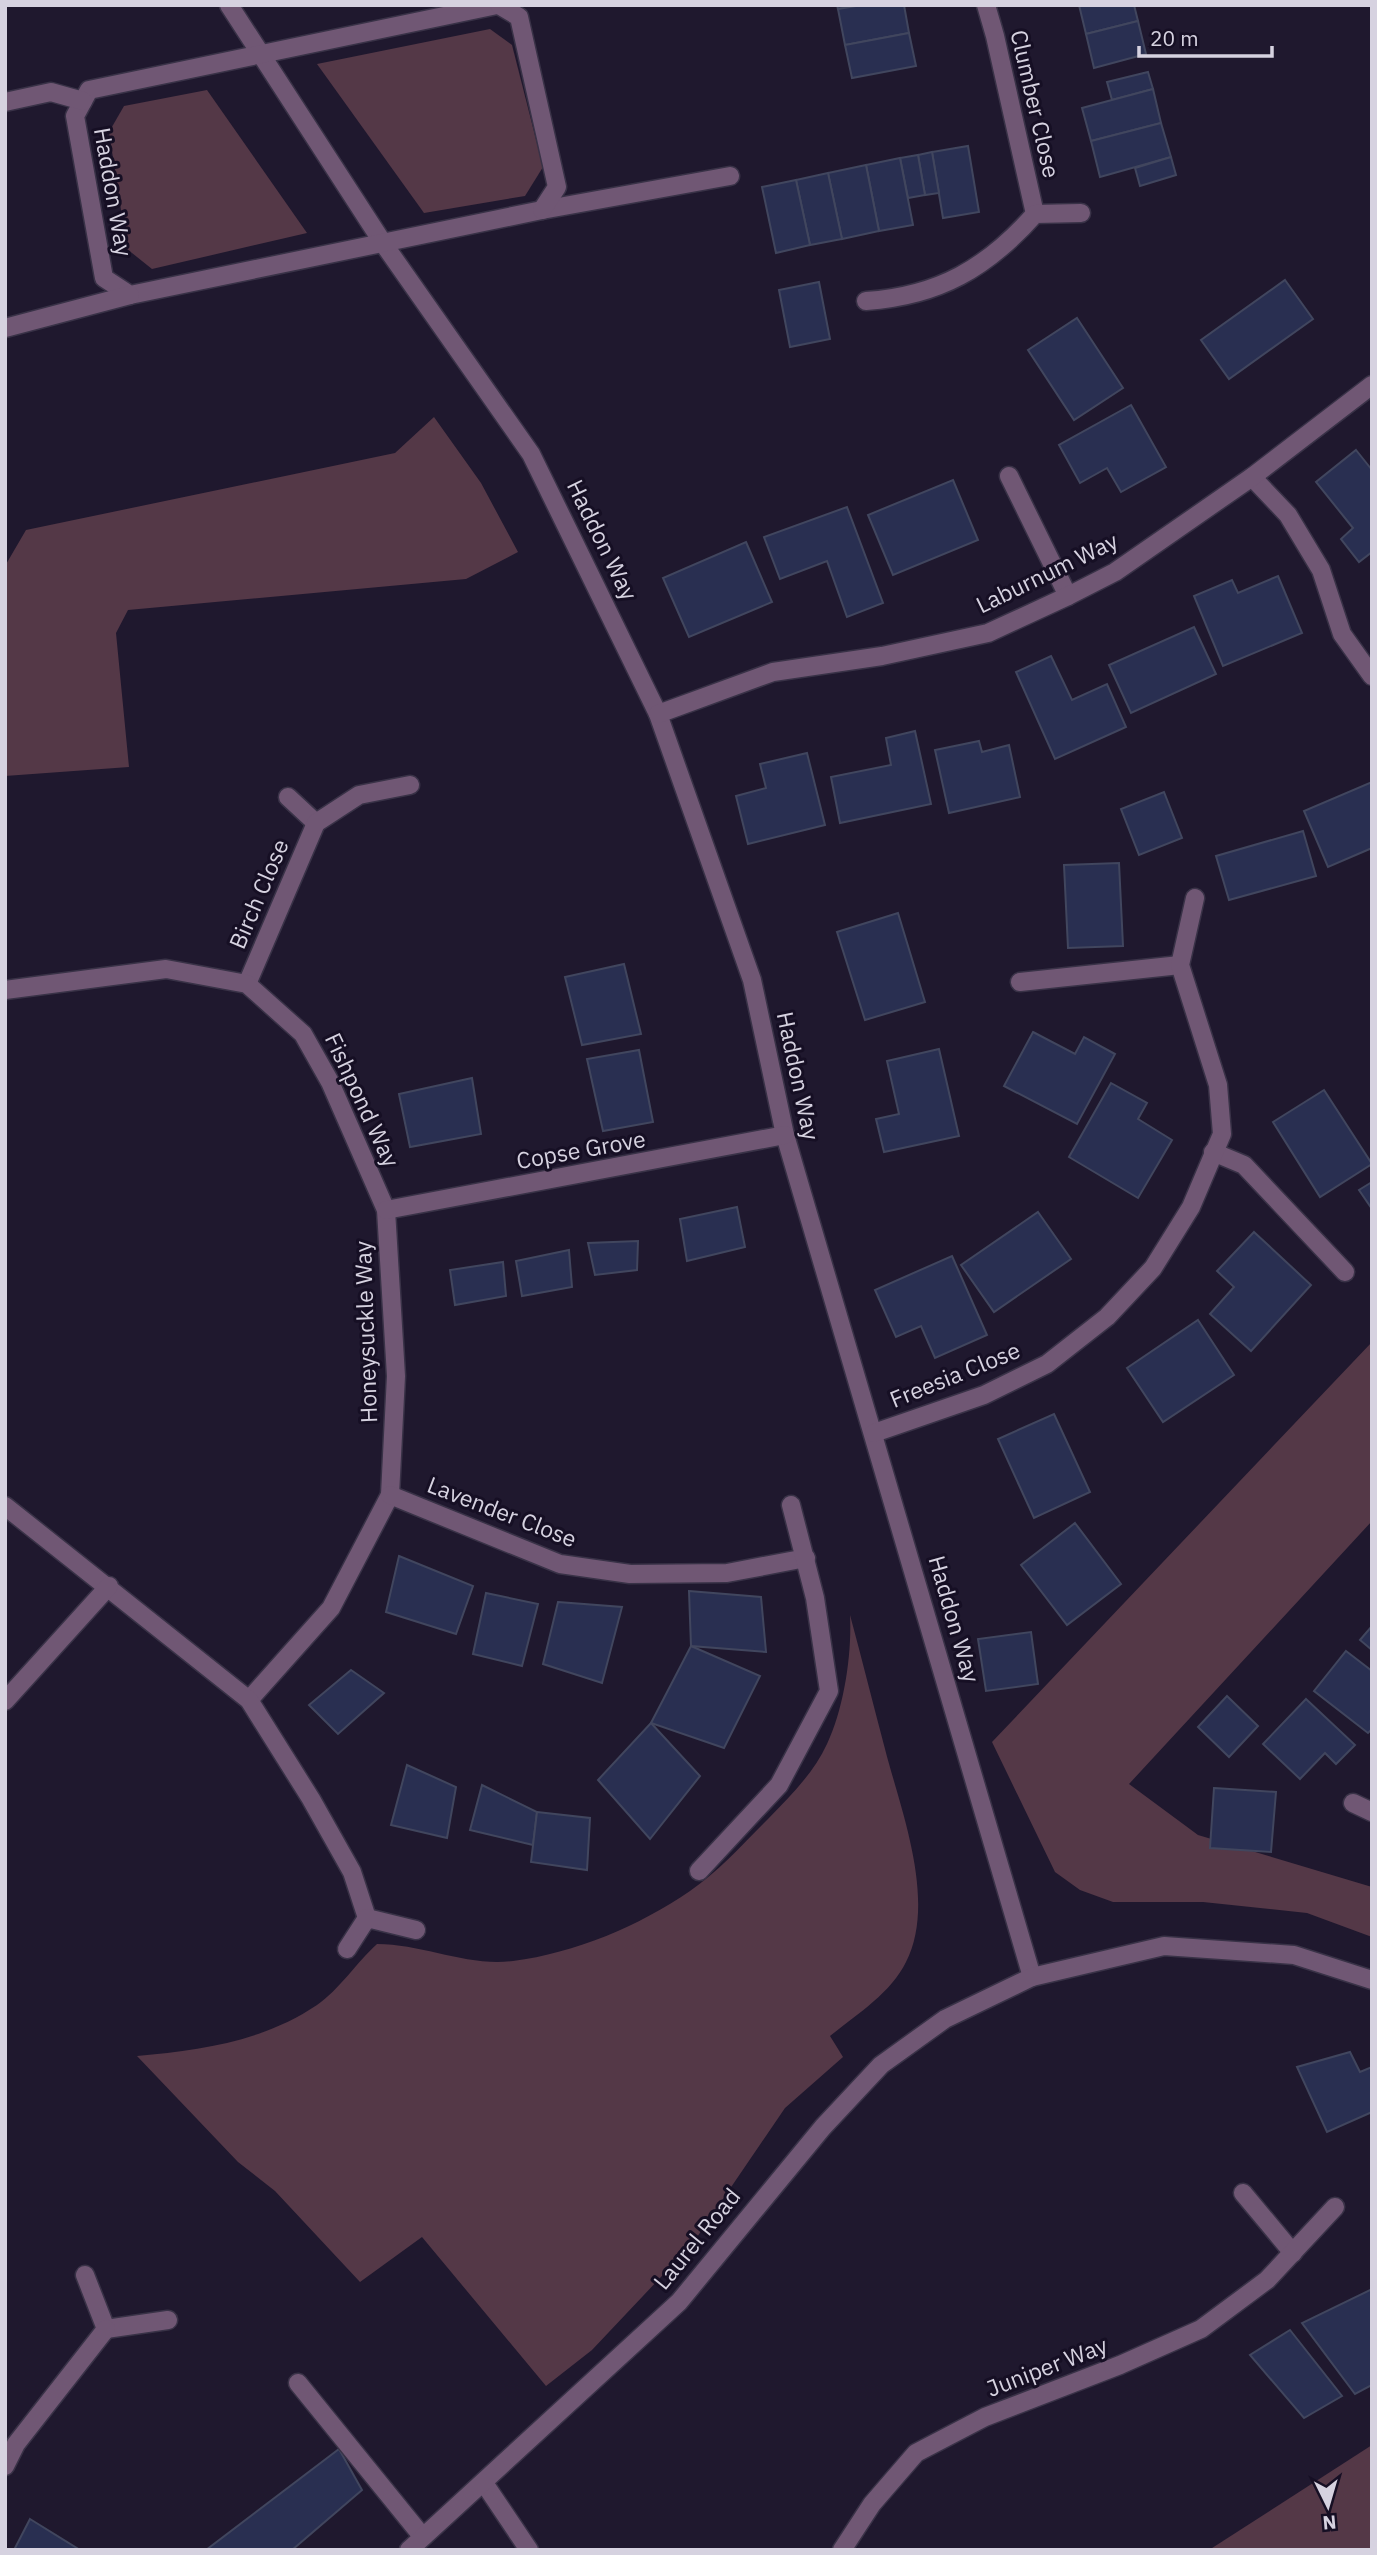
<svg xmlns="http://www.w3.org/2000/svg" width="1377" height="2555" font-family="'IBM Plex Sans',sans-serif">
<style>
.green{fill:#543847}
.building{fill:#292f51;stroke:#41465e;stroke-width:2}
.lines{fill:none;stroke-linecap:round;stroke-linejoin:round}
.minor-casing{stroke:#393247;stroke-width:21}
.minor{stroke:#705774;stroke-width:18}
.labels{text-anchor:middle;stroke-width:6;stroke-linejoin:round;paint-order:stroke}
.street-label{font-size:23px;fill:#d6d2e0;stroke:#160f24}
</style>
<rect width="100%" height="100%" fill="#1f182e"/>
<!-- green -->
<g class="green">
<path d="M490 29 512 45 543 167 525 196 424 213 317 64Z"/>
<path d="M207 90 307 233 152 269 127 249 109 132 124 106Z"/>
<path d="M434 417 481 483 518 552 466 579 128 610 116 633 129 767 5 776V566L26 530 395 453Z"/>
<path d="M1372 1342V1521L1129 1784 1198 1835 1372 1887V1937L1307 1913 1203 1902H1113L1080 1890 1055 1872 992 1742Z"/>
<path d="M850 1615C862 1659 873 1704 885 1749 901 1811 937 1901 906 1962 891 1993 856 2015 830 2036L843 2057 785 2108 693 2243 592 2350 546 2386 422 2237 360 2282 275 2191 238 2162 137 2056C200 2050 262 2042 317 2005 339 1990 357 1962 377 1944 423 1944 468 1967 513 1961 575 1953 639 1926 690 1891 718 1872 744 1843 768 1819 790 1796 813 1774 827 1744 844 1708 852 1654 850 1615Z"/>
<path d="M1372 2445V2550H1209Z"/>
</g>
<!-- building -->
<g class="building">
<path d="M837 5H862L838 9Z"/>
<path d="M862 5H904L909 33 845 45 838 9Z"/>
<path d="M1079 5H1134L1138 21 1086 34Z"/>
<path d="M1138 21 1146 54 1094 68 1086 34Z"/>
<path d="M909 33 916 66 852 78 845 45Z"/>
<path d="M1148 72 1153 89 1112 100 1107 82Z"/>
<path d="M1153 89 1161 123 1091 141 1082 108Z"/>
<path d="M1161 123 1171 157 1100 177 1091 141Z"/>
<path d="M968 146 979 212 943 218 932 152Z"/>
<path d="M932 152 939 193 925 195 918 155Z"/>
<path d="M918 155 925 195 908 198 900 158Z"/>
<path d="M1171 157 1176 175 1140 186 1135 168Z"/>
<path d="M900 158 913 225 879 231 866 165Z"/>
<path d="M866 165 879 231 842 239 828 173Z"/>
<path d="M828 173 842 239 810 245 796 180Z"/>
<path d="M796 180 810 245 776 253 762 187Z"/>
<path d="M1285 280 1313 319 1229 379 1201 340Z"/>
<path d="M819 282 830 339 790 347 779 290Z"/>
<path d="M1077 318 1123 388 1074 420 1028 350Z"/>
<path d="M1131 405 1166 467 1121 492 1107 468 1080 483 1059 445Z"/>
<path d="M1356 450 1372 470V552L1359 562 1341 539 1353 528 1316 482Z"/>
<path d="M953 480 978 540 893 575 868 515Z"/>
<path d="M847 507 883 603 847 617 827 561 780 579 764 537Z"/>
<path d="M746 542 772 602 689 637 663 578Z"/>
<path d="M1278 576 1302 633 1223 666 1194 596 1232 580 1238 593Z"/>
<path d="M1194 627 1216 674 1131 713 1109 665Z"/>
<path d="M1051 656 1072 700 1107 684 1126 727 1055 759 1016 672Z"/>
<path d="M915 731 931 804 840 823 831 777 891 765 886 738Z"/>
<path d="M979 741 982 752 1009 745 1020 797 949 813 935 750Z"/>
<path d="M807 753 825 825 748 844 736 796 766 788 760 764Z"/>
<path d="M1372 782V848L1328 867 1304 811Z"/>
<path d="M1164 792 1182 838 1139 855 1121 809Z"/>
<path d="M1303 831 1316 876 1229 900 1216 856Z"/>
<path d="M1119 863 1123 946 1068 948 1064 865Z"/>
<path d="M898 913 925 1002 865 1020 837 932Z"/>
<path d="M624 964 641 1034 582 1045 565 977Z"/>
<path d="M1033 1032 1075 1054 1084 1037 1115 1054 1077 1124 1004 1086Z"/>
<path d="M939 1049 959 1136 884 1152 876 1119 899 1114 887 1061Z"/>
<path d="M639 1050 653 1122 603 1131 587 1059Z"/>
<path d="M472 1078 481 1134 410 1147 399 1094Z"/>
<path d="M1111 1083 1147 1103 1138 1119 1172 1140 1138 1198 1069 1157Z"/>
<path d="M1324 1090 1372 1164 1320 1197 1273 1122Z"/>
<path d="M1372 1182V1209L1359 1190Z"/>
<path d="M737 1207 745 1247 687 1261 680 1219Z"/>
<path d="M1038 1212 1071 1259 994 1312 961 1265Z"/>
<path d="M1254 1232 1311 1285 1251 1351 1210 1314 1234 1287 1217 1271Z"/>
<path d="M638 1241 637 1270 595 1275 588 1243Z"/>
<path d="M569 1250 572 1287 522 1296 516 1261Z"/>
<path d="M952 1256 987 1335 935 1358 921 1326 896 1337 875 1290Z"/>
<path d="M503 1262 506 1296 455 1305 450 1270Z"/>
<path d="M1198 1320 1234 1375 1163 1422 1127 1368Z"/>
<path d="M1054 1414 1090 1492 1034 1518 998 1439Z"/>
<path d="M1075 1523 1121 1584 1067 1625 1021 1565Z"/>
<path d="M399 1556 473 1586 456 1634 386 1612Z"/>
<path d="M689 1591 761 1597 766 1652 691 1646Z"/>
<path d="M486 1593 538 1604 522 1666 473 1654Z"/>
<path d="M558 1602 622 1607 602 1683 543 1664Z"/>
<path d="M1372 1626V1650L1360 1640Z"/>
<path d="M1031 1632 1038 1684 986 1691 978 1639Z"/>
<path d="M691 1646 760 1676 724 1748 651 1723Z"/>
<path d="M1346 1651 1372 1671V1729L1368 1733 1314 1691Z"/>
<path d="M351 1670 384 1693 338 1734 309 1705Z"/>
<path d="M1227 1696 1258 1726 1229 1757 1198 1727Z"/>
<path d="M1306 1699 1355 1745 1336 1764 1325 1753 1300 1779 1263 1744Z"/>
<path d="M651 1723 700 1776 650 1839 598 1780Z"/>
<path d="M407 1765 456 1787 447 1838 391 1825Z"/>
<path d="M482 1785 537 1812 533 1845 470 1830Z"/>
<path d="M1214 1788 1276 1792 1271 1852 1210 1848Z"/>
<path d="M537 1812 590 1818 587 1870 531 1862Z"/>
<path d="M1350 2052 1360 2072 1372 2067V2112L1327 2132 1297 2067Z"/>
<path d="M1372 2289V2385L1355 2394 1302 2323Z"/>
<path d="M1290 2330 1342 2396 1304 2418 1250 2355Z"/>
<path d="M339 2449 362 2490 292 2550H206Z"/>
<path d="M30 2519 80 2550H14Z"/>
</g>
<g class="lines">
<defs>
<g id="minor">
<path d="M229 5 383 243 531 454 658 714 752 980 785 1135 1032 1977"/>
<path d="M497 5 89 90 75 116 104 278 130 295 542 210 730 176"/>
<path d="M499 5 519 17 557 187 542 210"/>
<path d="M986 5 995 36 1035 214"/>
<path d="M5 102 51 92 83 101"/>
<path d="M866 301C939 296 987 268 1035 214L1081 213"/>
<path d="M5 328 130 295"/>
<path d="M1009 476 1068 596"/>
<path d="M1252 477 1288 515 1321 570 1342 634 1372 676"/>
<path d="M658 714 773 672 882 656 988 633 1068 596 1115 572 1252 477 1372 385"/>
<path d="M288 797 316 823"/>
<path d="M1020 982 1180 965"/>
<path d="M247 984 316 823 359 795 410 785"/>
<path d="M5 990 166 969 247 984 303 1034 330 1082 386 1210 396 1376 390 1495 331 1608 249 1700"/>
<path d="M1213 1152 1244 1165 1345 1272"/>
<path d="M386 1210 785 1135"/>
<path d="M874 1433 984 1395 1047 1364 1107 1317 1153 1268 1191 1207 1222 1134 1218 1085 1180 965 1195 898"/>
<path d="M390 1495 560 1564 630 1574 727 1573 806 1558"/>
<path d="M5 1506 249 1700 311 1799 352 1872 367 1918"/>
<path d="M5 1701 109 1586"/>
<path d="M1353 1803 1372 1812"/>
<path d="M699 1871 779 1785 829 1691 815 1598 791 1505"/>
<path d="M347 1949 367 1918 416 1930"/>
<path d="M1243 2193 1293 2253"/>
<path d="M85 2275 106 2329 168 2320"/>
<path d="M298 2383 422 2536"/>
<path d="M5 2466 16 2444 106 2329"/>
<path d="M484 2483 529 2550"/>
<path d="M409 2550 679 2302 823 2127 881 2065 945 2019 1032 1977 1164 1946 1294 1955 1372 1980"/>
<path d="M842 2550 872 2504 916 2453 985 2417 1120 2365 1201 2329 1267 2280 1335 2207"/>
</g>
</defs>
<!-- minor casing -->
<use href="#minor" class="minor-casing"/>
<!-- minor -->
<use href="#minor" class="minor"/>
</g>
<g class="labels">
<!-- street labels -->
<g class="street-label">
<text transform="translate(1035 104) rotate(77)" y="8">Clumber Close</text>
<text transform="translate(113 192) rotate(80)" y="8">Haddon Way</text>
<text transform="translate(602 540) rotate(64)" y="8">Haddon Way</text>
<text transform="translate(1047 573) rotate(-26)" y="8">Laburnum Way</text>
<text transform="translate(259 894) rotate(-67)" y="8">Birch Close</text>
<text transform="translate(798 1076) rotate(78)" y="8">Haddon Way</text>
<text transform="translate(362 1100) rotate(65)" y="8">Fishpond Way</text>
<text transform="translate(581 1150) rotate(-10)" y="8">Copse Grove</text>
<text transform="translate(366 1332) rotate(-92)" y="8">Honeysuckle Way</text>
<text transform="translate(955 1375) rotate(-22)" y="8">Freesia Close</text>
<text transform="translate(502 1512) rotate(21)" y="8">Lavender Close</text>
<text transform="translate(954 1619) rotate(74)" y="8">Haddon Way</text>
<text transform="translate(697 2239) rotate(-51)" y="8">Laurel Road</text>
<text transform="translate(1047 2367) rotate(-21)" y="8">Juniper Way</text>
</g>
</g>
<!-- border -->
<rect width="1377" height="2555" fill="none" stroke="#d6d2e0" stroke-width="14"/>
<!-- north arrow -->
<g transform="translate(1328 2506) rotate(175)" stroke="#160f24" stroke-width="5" paint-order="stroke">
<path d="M0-5L12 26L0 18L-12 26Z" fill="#d6d2e0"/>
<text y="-10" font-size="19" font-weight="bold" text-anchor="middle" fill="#d6d2e0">N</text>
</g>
<!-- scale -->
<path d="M1139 46v10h133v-10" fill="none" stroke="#d6d2e0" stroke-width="3.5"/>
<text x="1150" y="46" font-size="21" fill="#d6d2e0" stroke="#160f24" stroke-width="5" paint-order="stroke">20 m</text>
</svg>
